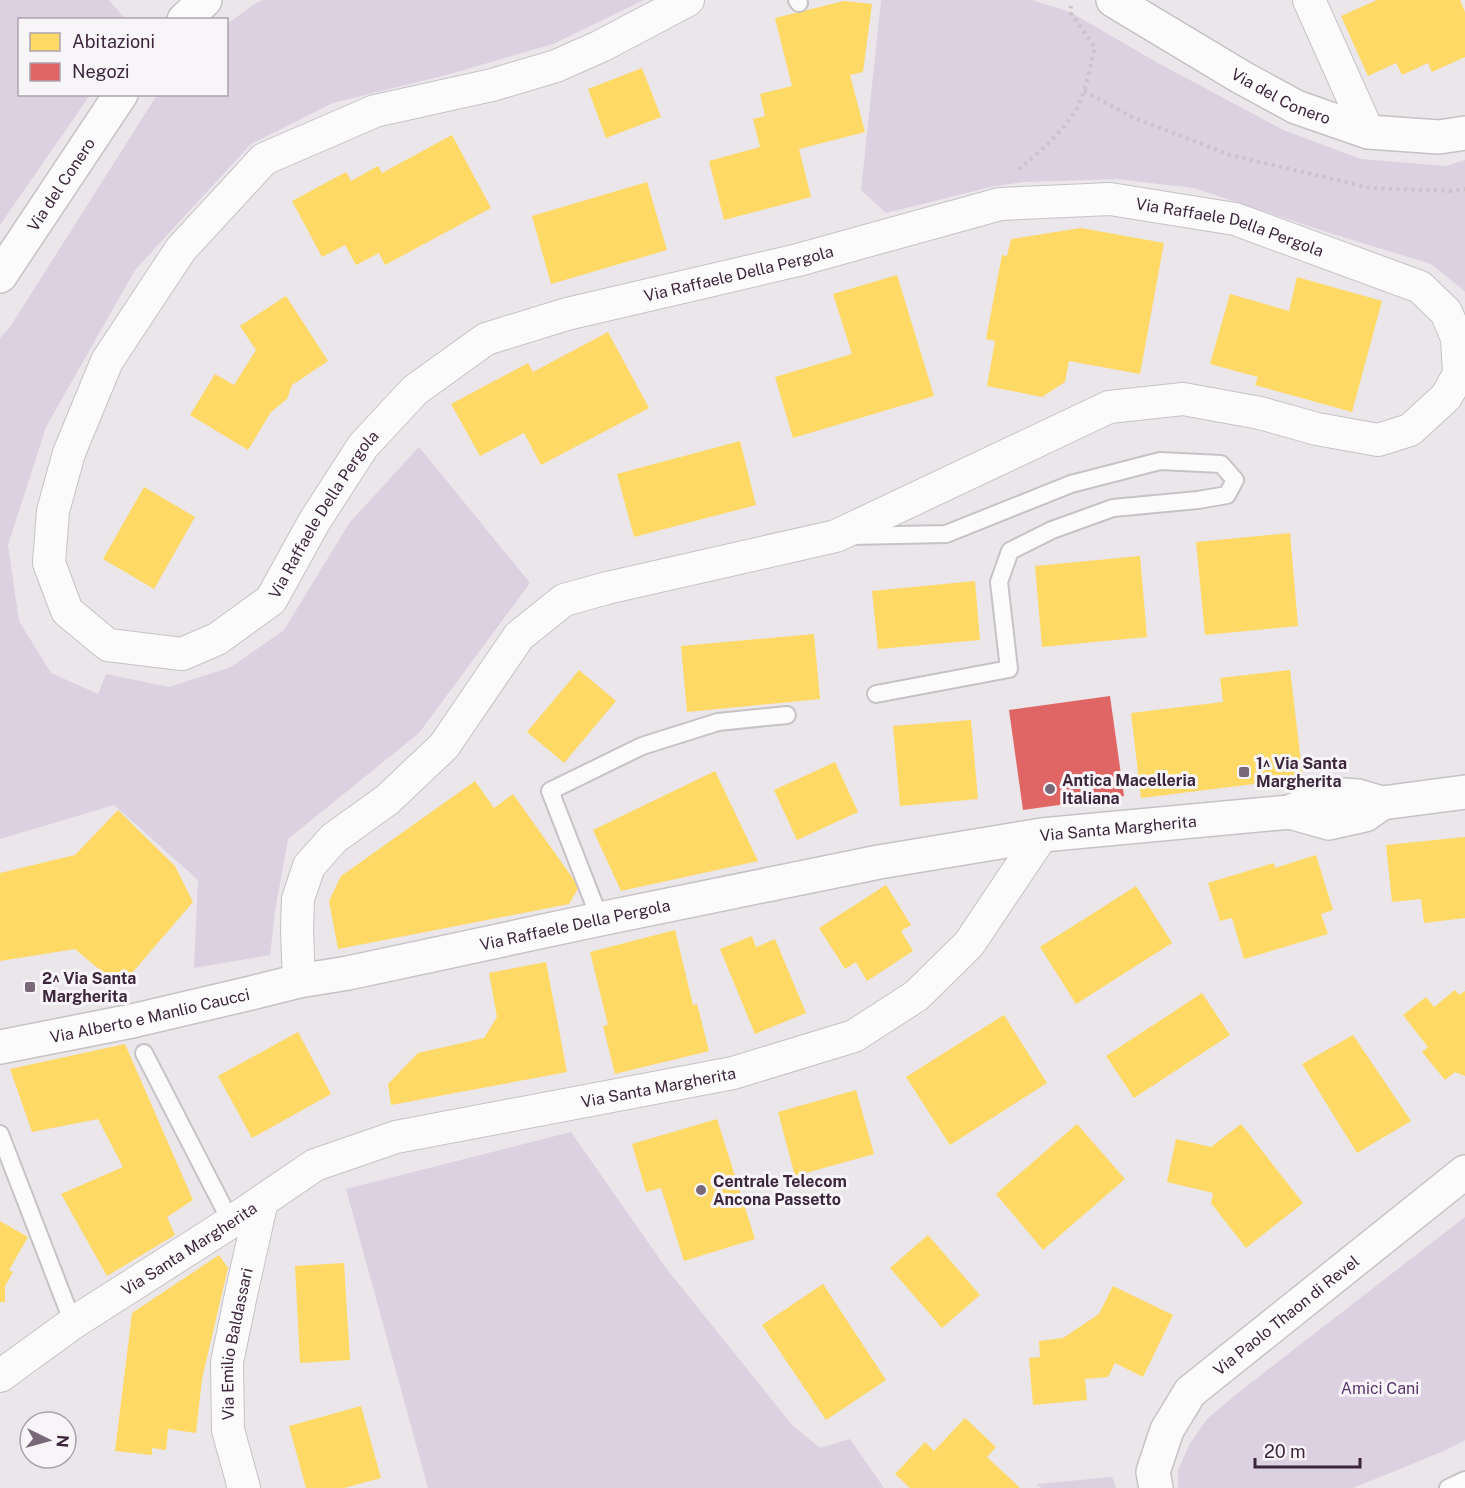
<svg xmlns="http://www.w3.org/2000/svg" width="1465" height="1488" font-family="'Public Sans',sans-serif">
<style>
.green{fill:#dbd1e1}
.homes{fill:#ffd966}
.shops{fill:#e06666}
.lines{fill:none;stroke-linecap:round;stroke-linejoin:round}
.service-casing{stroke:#c6c2c6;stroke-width:20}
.minor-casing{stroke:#c6c2c6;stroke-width:34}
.tertiary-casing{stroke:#c6c2c6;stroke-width:36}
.secondary-casing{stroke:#c5c1c5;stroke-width:36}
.path{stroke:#cac3ca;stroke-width:4;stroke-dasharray:3 4.5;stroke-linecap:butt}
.service{stroke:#fcfbfc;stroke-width:16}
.minor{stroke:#fcfbfc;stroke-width:32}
.tertiary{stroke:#fcfbfc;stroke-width:33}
.secondary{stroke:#fcfbfc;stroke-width:33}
.poi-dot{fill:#796978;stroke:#f8f5f9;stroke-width:2}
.labels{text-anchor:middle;stroke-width:6;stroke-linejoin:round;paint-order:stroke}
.street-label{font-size:16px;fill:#3c263b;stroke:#f8f5f9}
.poi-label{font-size:16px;font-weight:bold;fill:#3c263b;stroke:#f8f5f9;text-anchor:start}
.park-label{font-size:16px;fill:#5b356e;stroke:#f8f5f9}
</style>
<rect width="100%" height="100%" fill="#eae6ea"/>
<!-- green -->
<g class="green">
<path d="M0 0H109L125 19 20 20V94L90 95 0 225Z"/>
<path d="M263 0H644L553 44 450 74 333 103 251 144 135 270 46 427 8 545 19 621 51 673 98 694 106 674 169 687 231 667 284 630 350 522 419 447 530 583 419 733 288 839 275 911 270 955 194 968 198 880 114 805 0 839V338L10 327 157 95 226 94 227 24 256 3Z"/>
<path d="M881 0H1032L1070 12 1158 63 1283 130 1361 159 1446 166 1465 160V292L1461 288 1431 264 1333 234 1194 188 1117 179 1024 182 995 186 886 213 861 190Z"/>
<path d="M571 1132 666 1268 792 1425 820 1448 850 1439 884 1488H428L346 1189Z"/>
<path d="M1465 1217V1440L1444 1451 1353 1488H1178V1470L1189 1445 1207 1419 1239 1392Z"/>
<path d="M1112 1477 1116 1488H1041L1037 1484Z"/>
</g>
<!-- homes -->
<g class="homes">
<path d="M1377 0H1460L1465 12V57L1432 72 1428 63 1402 75 1396 63 1368 76 1341 16Z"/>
<path d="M844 1 872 4 863 72 850 75 865 132 799 149 811 197 724 220 709 161 760 147 753 119 765 116 760 94 792 86 775 18Z"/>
<path d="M642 68 661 117 606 138 588 89Z"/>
<path d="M452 135 491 208 385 265 379 253 356 265 345 245 322 257 292 201 346 172 351 181 378 166 382 173Z"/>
<path d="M647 182 667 250 551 284 532 216Z"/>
<path d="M1081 228 1164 243 1140 374 1069 361 1065 382 1042 397 987 386 995 341 986 339 1002 255 1007 256 1011 239Z"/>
<path d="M897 275 934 396 793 438 775 377 852 354 833 294Z"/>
<path d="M1297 277 1382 301 1352 412 1255 385 1258 377 1210 364 1230 294 1289 311Z"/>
<path d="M286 296 328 361 292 385 287 399 271 412 248 450 190 415 215 374 234 385 256 350 240 326Z"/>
<path d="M608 332 649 408 541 465 524 433 480 456 451 404 528 363 533 372Z"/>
<path d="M740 441 756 505 634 537 617 474Z"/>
<path d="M144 487 195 517 154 589 103 559Z"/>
<path d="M1290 533 1298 626 1205 635 1196 542Z"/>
<path d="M1140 556 1147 637 1042 647 1035 566Z"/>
<path d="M975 581 980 640 878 649 872 591Z"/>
<path d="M814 634 820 699 687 712 681 646Z"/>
<path d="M579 670 616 701 564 763 527 732Z"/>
<path d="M1290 670 1303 778 1141 798 1131 713 1223 702 1220 678Z"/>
<path d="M971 720 978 799 900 806 893 726Z"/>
<path d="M835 762 858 812 797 840 774 790Z"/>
<path d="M715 771 758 861 621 891 593 830Z"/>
<path d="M475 781 494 808 513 794 579 887 569 904 338 949 329 901 341 876Z"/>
<path d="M118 810 175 866 193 902 120 987 75 949 0 961V873L75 855Z"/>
<path d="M1465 837V918L1424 923 1421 899 1392 902 1386 845Z"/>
<path d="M1316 855 1333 910 1321 914 1328 934 1244 959 1232 918 1220 921 1208 883 1274 863 1275 868Z"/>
<path d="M886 885 911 925 901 931 913 951 867 981 856 962 845 969 819 928Z"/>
<path d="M1136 886 1172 943 1076 1004 1040 947Z"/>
<path d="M675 930 693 1005 697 1004 709 1051 615 1074 603 1026 608 1025 590 952Z"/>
<path d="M752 936 756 947 775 939 806 1013 755 1034 720 949Z"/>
<path d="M546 962 567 1072 391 1105 388 1084 418 1053 484 1038 497 1017 489 973Z"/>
<path d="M1455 990 1459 995 1465 991V1076L1455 1072 1445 1080 1422 1052 1428 1047 1403 1015 1426 997 1434 1007Z"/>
<path d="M1202 993 1230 1035 1134 1098 1106 1056Z"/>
<path d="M1004 1015 1047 1083 950 1145 906 1077Z"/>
<path d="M298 1032 331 1094 252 1138 218 1076Z"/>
<path d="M1353 1035 1411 1121 1357 1153 1302 1064Z"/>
<path d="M125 1044 193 1200 167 1217 175 1235 107 1276 61 1194 123 1167 98 1119 32 1132 10 1069Z"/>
<path d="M856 1090 874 1154 795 1176 778 1112Z"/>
<path d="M717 1119 755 1239 684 1261 661 1188 646 1192 632 1144Z"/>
<path d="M1077 1124 1125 1179 1043 1250 996 1194Z"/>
<path d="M1241 1124 1303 1203 1246 1248 1211 1203 1213 1193 1167 1182 1176 1139 1211 1147Z"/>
<path d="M0 1221 28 1237 9 1270 13 1272 5 1286V1302H0Z"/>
<path d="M928 1235 980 1295 942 1328 890 1268Z"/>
<path d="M219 1255 228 1268 202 1379 196 1433 168 1429 166 1450 152 1448V1455L115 1451 132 1313Z"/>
<path d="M344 1263 350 1360 300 1363 295 1266Z"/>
<path d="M823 1284 886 1380 826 1420 762 1325Z"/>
<path d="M1113 1286 1173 1315 1143 1377 1115 1363 1108 1377 1085 1379 1087 1400 1033 1405 1029 1358 1040 1357 1039 1341 1063 1338 1099 1314Z"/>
<path d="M361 1406 381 1478 344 1488H306L289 1426Z"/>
<path d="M965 1418 996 1447 987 1457 1020 1488H910L895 1474 925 1442 934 1451Z"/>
</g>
<!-- shops -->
<path class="shops" d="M1110 696 1124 796 1023 810 1009 710Z"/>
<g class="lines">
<defs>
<g id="service">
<path d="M797 0 799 3"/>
<path d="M851 536 946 534 1071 484 1160 461 1221 464 1235 480 1227 495 1198 500 1113 508 1052 530 1010 551 999 582 1009 669 876 694"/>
<path d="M600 919 550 791 642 746 718 722 787 715"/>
<path d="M144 1053 231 1222"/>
<path d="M0 1134 73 1323"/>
<path d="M1448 1488 1465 1480"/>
</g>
<g id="minor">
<path id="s1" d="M688 0 601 46 556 66 492 85 375 111 264 159 181 249 107 361 69 453 53 511 49 563 67 611 108 645 182 654 217 639 271 600 314 522 363 446 415 390 486 339 567 314 798 260 1000 204 1110 199 1235 219 1420 287 1446 312 1457 338 1459 374"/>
<path d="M1309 0 1368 132"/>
<path d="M299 981 297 930 298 899 309 866 334 838 387 800 444 746 519 636 564 600 607 588 836 536 1109 407 1183 399 1260 413 1317 429 1378 440 1410 430 1446 397 1459 374 1465 370"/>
<path id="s2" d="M0 1376 73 1323 231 1222 315 1165 396 1137 733 1073 854 1036 916 996 969 944 1042 835"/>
<path id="s3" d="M244 1488 228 1430 227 1362 242 1290 262 1201"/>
</g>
<g id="tertiary">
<path d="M1290 812 1329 823 1365 815 1382 803"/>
<path id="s4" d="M0 1047 132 1021 251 993 299 981 348 973 600 919 879 862 1042 835 1290 812 1328 794 1358 796 1382 803 1465 792"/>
<path id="s5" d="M1156 1488 1153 1472 1167 1430 1190 1392 1465 1172"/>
</g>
<g id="secondary">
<path id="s6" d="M1113 0 1241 77 1296 107 1368 132 1439 137 1465 133"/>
<path d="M184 20 205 0"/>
<path id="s7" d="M0 276 121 94"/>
</g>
</defs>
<!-- service casing -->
<use href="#service" class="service-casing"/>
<!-- minor casing -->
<use href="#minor" class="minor-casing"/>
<!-- tertiary casing -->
<use href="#tertiary" class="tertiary-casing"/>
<!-- secondary casing -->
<use href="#secondary" class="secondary-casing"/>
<!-- path -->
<g class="path">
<path d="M1084 91 1132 117 1230 155 1371 188 1453 191 1465 189"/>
<path d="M1019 169C1042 150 1074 123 1083 94 1088 79 1091 63 1095 48L1070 12 1071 6"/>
</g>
<!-- service -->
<use href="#service" class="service"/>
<!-- minor -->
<use href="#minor" class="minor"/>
<!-- tertiary -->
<use href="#tertiary" class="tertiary"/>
<!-- secondary -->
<use href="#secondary" class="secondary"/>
</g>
<!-- markers -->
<g class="poi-dot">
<rect x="1238" y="766" width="12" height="12" rx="3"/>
<circle cx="1050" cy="789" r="6"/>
<rect x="24" y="981" width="12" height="12" rx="3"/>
<circle cx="701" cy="1190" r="6"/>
</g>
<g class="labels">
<!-- street labels -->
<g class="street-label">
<text dy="6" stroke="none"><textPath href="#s6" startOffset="194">Via del Conero</textPath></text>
<text dy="6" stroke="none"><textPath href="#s7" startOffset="110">Via del Conero</textPath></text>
<text dy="6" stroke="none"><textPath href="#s1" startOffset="2316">Via Raffaele Della Pergola</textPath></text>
<text dy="6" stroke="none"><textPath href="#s1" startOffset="1812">Via Raffaele Della Pergola</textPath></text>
<text dy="6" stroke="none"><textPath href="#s1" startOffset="1308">Via Raffaele Della Pergola</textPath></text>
<text dy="6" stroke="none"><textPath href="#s4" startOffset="1140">Via Santa Margherita</textPath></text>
<text dy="6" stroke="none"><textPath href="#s4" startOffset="588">Via Raffaele Della Pergola</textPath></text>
<text dy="6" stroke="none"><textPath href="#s4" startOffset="153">Via Alberto e Manlio Caucci</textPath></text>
<text dy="6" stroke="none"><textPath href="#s2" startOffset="732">Via Santa Margherita</textPath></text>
<text dy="6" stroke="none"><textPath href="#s2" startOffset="228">Via Santa Margherita</textPath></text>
<text dy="6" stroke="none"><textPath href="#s5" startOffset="228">Via Paolo Thaon di Revel</textPath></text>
<text dy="6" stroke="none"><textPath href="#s3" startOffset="147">Via Emilio Baldassari</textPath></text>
</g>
<!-- poi labels -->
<g class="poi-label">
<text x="1256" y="769">1^ Via Santa<tspan x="1256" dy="18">Margherita</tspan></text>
<text x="1062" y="786">Antica Macelleria<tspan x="1062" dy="18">Italiana</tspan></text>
<text x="42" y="984">2^ Via Santa<tspan x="42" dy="18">Margherita</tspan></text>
<text x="713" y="1187">Centrale Telecom<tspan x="713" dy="18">Ancona Passetto</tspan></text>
</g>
<!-- park labels -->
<g class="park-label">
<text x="1380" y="1394">Amici Cani</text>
</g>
</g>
<!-- legend -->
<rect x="18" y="18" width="210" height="78" fill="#f8f5f9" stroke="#ada2ad" stroke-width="1.5"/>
<rect x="30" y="33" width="30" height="18" fill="#ffd966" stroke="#ada2ad" stroke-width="1.5"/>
<text x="72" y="48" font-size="18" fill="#3c263b">Abitazioni</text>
<rect x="30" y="63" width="30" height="18" fill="#e06666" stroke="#ada2ad" stroke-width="1.5"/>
<text x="72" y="78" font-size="18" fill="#3c263b">Negozi</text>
<!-- north arrow -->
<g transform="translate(48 1440) rotate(95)"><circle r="28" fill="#f8f5f9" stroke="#ada2ad" stroke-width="1.5"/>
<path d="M0-4.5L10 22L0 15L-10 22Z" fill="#796978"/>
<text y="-9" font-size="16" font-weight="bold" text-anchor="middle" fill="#3c263b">N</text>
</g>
<!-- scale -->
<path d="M1255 1458v9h105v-9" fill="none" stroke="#3c263b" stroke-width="3"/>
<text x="1264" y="1458" font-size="18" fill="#3c263b" stroke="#f8f5f9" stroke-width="4.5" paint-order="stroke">20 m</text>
</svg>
